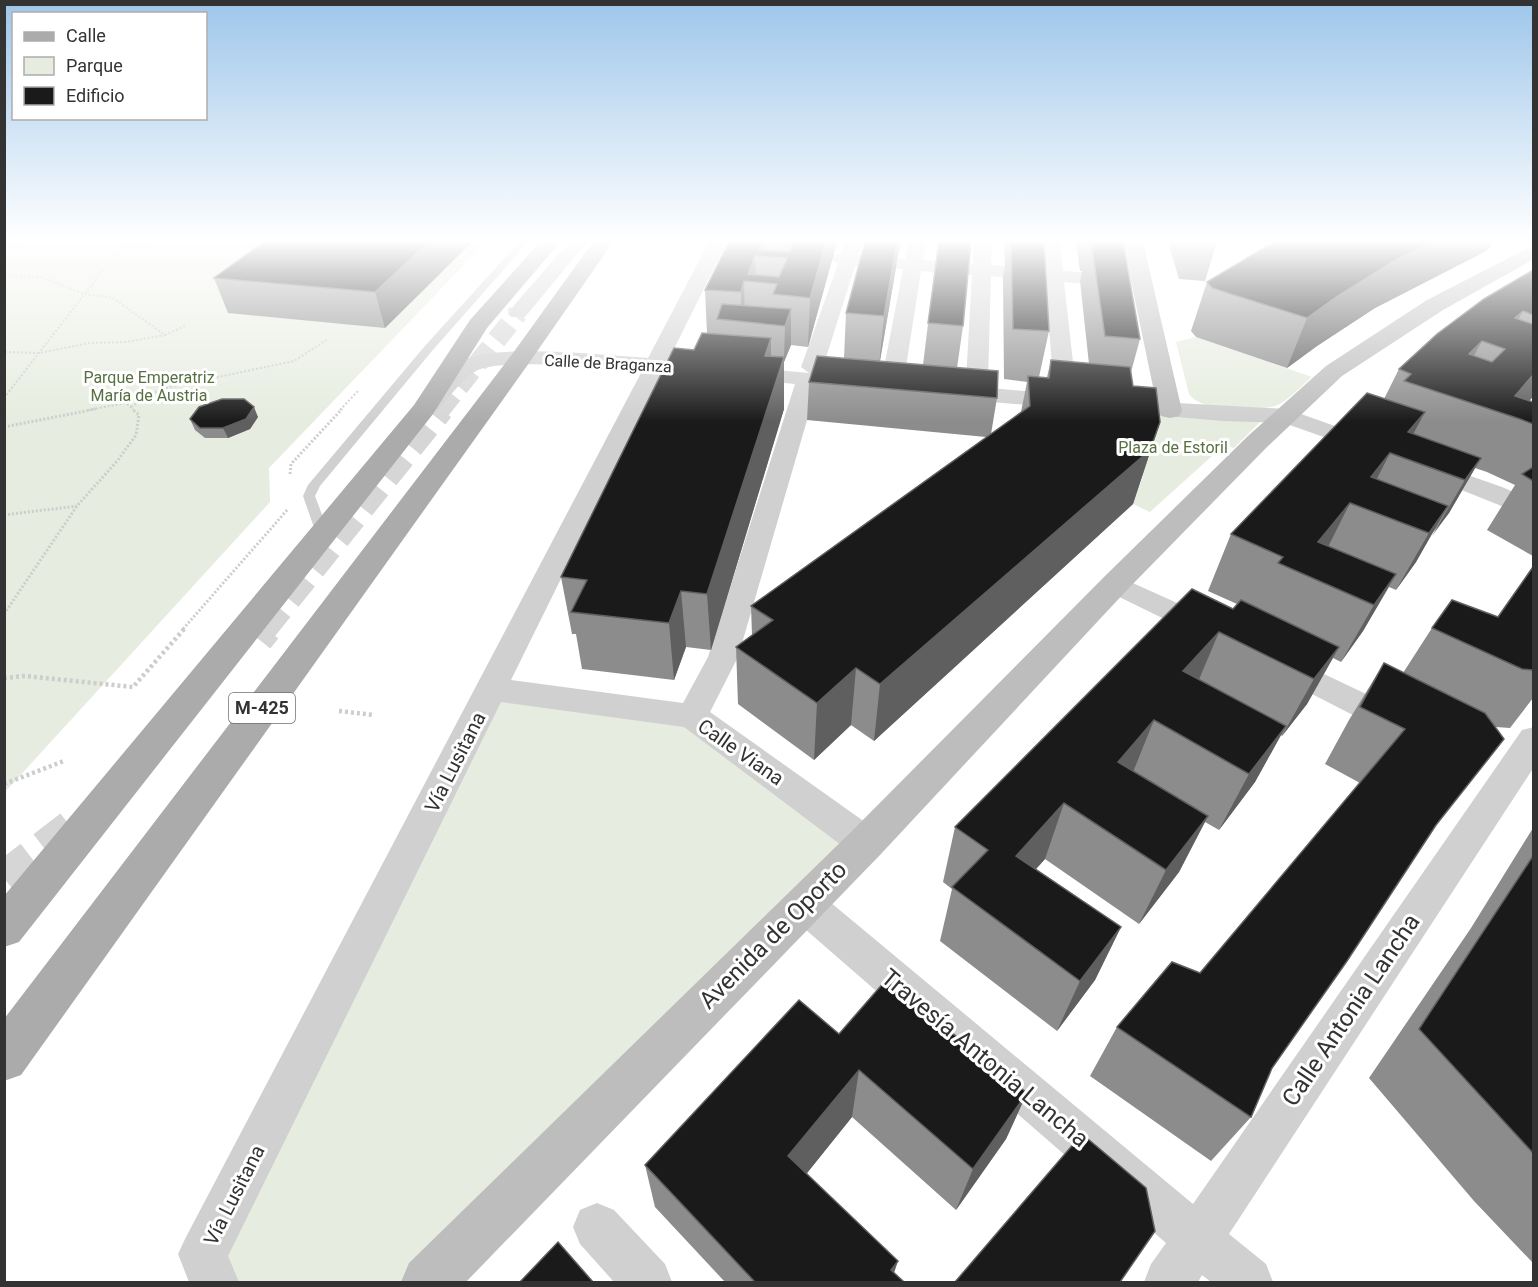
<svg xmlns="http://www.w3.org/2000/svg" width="1538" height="1287" font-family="Roboto,sans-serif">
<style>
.green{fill:#e6ecdf}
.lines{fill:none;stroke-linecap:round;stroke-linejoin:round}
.street-tunnel-far2{stroke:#d6d6d6;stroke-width:20;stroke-dasharray:20 10;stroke-linecap:butt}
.street-tunnel-far1{stroke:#d6d6d6;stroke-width:26;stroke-dasharray:26 13;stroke-linecap:butt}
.street-tunnel{stroke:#d6d6d6;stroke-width:34;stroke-dasharray:34 16;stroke-linecap:butt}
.path-far2{stroke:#cdcdcd;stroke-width:2;stroke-dasharray:2 2;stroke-linecap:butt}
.path-far1{stroke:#cdcdcd;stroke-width:3;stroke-dasharray:2 2;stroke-linecap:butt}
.path{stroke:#cdcdcd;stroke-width:4.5;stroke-dasharray:3 3;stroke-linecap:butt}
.lane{fill:#d0d0d0;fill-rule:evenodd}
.street{fill:#d0d0d0;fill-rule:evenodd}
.secondary{fill:#bdbdbd;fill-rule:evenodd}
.primary{fill:#ababab;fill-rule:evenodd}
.wall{fill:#8c8c8c}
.shaded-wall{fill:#5f5f5f}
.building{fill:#1a1a1a;stroke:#5f5f5f;stroke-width:1.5;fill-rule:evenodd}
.labels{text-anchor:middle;stroke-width:6;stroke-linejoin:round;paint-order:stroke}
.far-street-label{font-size:16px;fill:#333;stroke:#fff}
.far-park-label{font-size:16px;fill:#56703f;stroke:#fff}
.shield{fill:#fff;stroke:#707070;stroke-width:1.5}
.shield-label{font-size:18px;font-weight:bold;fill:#333}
.street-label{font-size:20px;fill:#333;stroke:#fff}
.near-street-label{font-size:24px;fill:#333;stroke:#fff}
</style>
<rect width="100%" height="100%" fill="#fff"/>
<!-- green -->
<g class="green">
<path d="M5 242H486L269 468 270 502 5 792Z"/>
<path d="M1196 337 1312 377C1302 385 1287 402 1275 406 1254 411 1202 413 1189 394L1176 342Z"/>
<path d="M1174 414 1260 422 1234 448 1224 445 1150 512 1133 504 1143 476 1115 420Z"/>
<path d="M492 689 692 716 866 843 429 1282H214L203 1254Z"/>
</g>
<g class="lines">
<!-- street-tunnel-far2 -->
<path class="street-tunnel-far2" d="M440 410 518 313"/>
<!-- street-tunnel-far1 -->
<path class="street-tunnel-far1" d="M264 629 441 409"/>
<!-- street-tunnel -->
<g class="street-tunnel">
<path d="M257 638 265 628"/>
<path d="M4 878 76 823"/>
</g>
<!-- path-far2 -->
<g class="path-far2">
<path d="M123 246 152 242"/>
<path d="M4 251 27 242"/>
<path d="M4 276 41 277 84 294 113 298 165 335 126 342 90 343 39 353 4 352"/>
<path d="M165 335 187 325"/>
<path d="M4 398 125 242"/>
<path d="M131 407 161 389 294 361 328 339"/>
<path d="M88 410 126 403 134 410"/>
<path d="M340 410 358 391"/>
</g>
<!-- path-far1 -->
<g class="path-far1">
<path d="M4 427 96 409"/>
<path d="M290 474 291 464 342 409"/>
<path d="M4 515 77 506"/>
<path d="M4 614 77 506 118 460 136 435 139 415 132 409"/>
<path d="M183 629 288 509"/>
</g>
<!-- path -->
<g class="path">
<path d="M4 678 25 676 133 687 185 628"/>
<path d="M339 711 374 715"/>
<path d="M4 784 64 761"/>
</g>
<!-- lane -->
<path class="lane" d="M519 242H528L432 351 320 486 315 496 329 533 322 537 317 536 303 496 308 485 424 347Z"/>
<!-- street -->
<g class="street">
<path d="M569 242H587L525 317H511L508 313 511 309Z"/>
<path d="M709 242H727L669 359 680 361 683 366 680 371 663 372 511 680 683 703 708 657 795 384 743 379 735 378 732 373 735 368 743 367 809 373 801 367 838 264 830 259 833 255 841 254 845 242H863L858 255 905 259 908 242H926L923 260 973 264 974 242H992L991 265 1045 270 1042 242H1060L1063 271 1120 275 1127 277 1129 281 1127 285 1120 287 1064 282 1076 389 1073 394 1067 395 1074 401 1071 406 1063 408 956 399 948 397 945 392 948 387 956 385 1058 394 1054 389 1045 281 991 276 988 380 985 385 977 387 969 385 966 380 972 275 921 271 905 373 902 378 894 379 886 378 883 373 903 269 855 266 823 367 820 372 813 373 859 378 862 383 859 388 851 390 817 386 738 657 710 712 879 832 884 843 879 854 866 858 853 854 684 727 501 702 228 1256 239 1282H189L178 1254 186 1237 642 371C608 369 501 357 476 371 462 379 449 398 437 410L429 412 421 410 418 405C426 393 448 370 460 362 492 342 606 356 648 358Z"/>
<path d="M1141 401 1287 409 1377 441 1381 446 1377 451 1369 453 1284 423 1222 421 1133 413 1130 408 1133 403Z"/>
<path d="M1428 461 1502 487 1534 501V519L1419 473 1416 468 1419 463Z"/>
<path d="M1115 575 1217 621 1222 628 1217 635 1207 638 1197 635 1105 590 1101 584 1105 578Z"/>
<path d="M1282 654 1406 713 1411 722 1406 731 1395 734 1384 731 1271 673 1267 665 1271 657Z"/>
<path d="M1534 727V767L1229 1234 1266 1264 1273 1282H1211L1202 1275 1198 1282H1144L1151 1264 1166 1243 790 916 785 904 790 892 804 887 818 892 1193 1204 1522 730Z"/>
<path d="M597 1203 614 1210 665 1264 672 1282H614L580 1244 573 1227 580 1210Z"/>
</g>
<!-- secondary -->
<g class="secondary">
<path d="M1123 242H1143L1182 411 1179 416 1170 418 1161 416 1158 411Z"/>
<path d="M1534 245V259L1443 310 1342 376 1266 448 1126 591 880 855 466 1282H401L409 1263 852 831 1104 577 1248 436 1326 366 1427 300Z"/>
</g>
<!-- primary -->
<g class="primary">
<path d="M540 242H560L487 328 433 414 19 942 4 947V896L414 405 470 320Z"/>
<path d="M593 242H613L529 363 21 1075 4 1081V1019L513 353Z"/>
</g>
</g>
<!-- wall -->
<g class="wall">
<path d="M264 242H472L385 328 228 313 214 278Z"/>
<path d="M729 242H837L808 347 791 345 784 362V409L711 650 686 647 674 680 582 669 576 634H572L561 577 707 333 705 290Z"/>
<path d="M865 242H901L897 260 880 361 923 365 938 242H971L963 326 957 368 997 398 991 434 1021 412 1027 382 1004 379 1003 276 1005 266 1004 242H1044L1049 331 1039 377H1047L1051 360 1089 364 1080 281 1082 271H1080L1076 242H1123L1140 339 1131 372 1133 386 1160 422 1133 504 874 741 851 725 814 760 738 704 736 647 752 635 751 606 986 437 807 420 809 382 844 358 846 313Z"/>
<path d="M1168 242H1217L1205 281 1179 279Z"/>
<path d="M1277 242H1492L1488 250 1375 308 1317 346 1287 368 1196 337 1191 331 1207 282Z"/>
<path d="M1533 270V397L1529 401 1533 402V556L1487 530 1515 485 1487 472 1475 468 1449 513 1431 535 1416 562 1396 590 1389 587 1363 631 1341 662 1333 658 1307 704 1282 736 1281 735 1255 782 1219 830 1205 822 1179 872 1139 924 1045 859 1036 869 1121 927 1095 980 1057 1031 940 941 952 889 943 882 955 827 1233 609 1237 604 1208 591 1231 534 1384 399 1399 369Z"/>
<path d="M258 417 250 429 228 438H205L195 430 190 419Z"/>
<path d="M1533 567V698L1510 728 1496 727 1436 825 1272 1068 1251 1117 1211 1161 1090 1076 1117 1027 1200 973 1360 783 1325 764 1349 720 1384 663 1403 673 1432 628 1498 617Z"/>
<path d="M1533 828V1263L1474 1201 1369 1078 1471 928Z"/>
<path d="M839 1034 1027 1093 1006 1139 956 1210 852 1117 807 1173 894 1273 904 1282H725L655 1207 645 1165Z"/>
</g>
<!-- shaded-wall -->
<g class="shaded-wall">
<path d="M429 242H472L385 328 375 292Z"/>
<path d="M762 242H765V256L759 250Z"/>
<path d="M826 242H837L808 347 810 298Z"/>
<path d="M897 242H899L896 268 879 366 884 316Z"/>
<path d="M900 242H901L898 260Z"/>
<path d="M1434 242H1492L1488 250 1375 308 1317 346 1287 368 1307 318 1338 296 1396 260Z"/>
<path d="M755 256 756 282 748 274Z"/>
<path d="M744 281 745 322H741V292Z"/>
<path d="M791 309V345L784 362V409L711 650 707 594 784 358 785 326Z"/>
<path d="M1523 311 1503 348 1515 318Z"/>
<path d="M771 338V390L765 356Z"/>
<path d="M1482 341 1454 392 1469 354Z"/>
<path d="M1533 375V397L1513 416 1515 396Z"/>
<path d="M254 407 258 417 250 429 228 438 223 428Z"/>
<path d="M1425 412 1401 457 1408 432Z"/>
<path d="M1160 422 1133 504 874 741 880 684Z"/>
<path d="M1390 453 1362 508 1371 477Z"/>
<path d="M1481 458 1449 513 1432 536 1465 480Z"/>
<path d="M1350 503 1322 559 1318 542Z"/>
<path d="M1448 506 1416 562 1396 590 1429 533Z"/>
<path d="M1396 574 1363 631 1341 662 1374 605Z"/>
<path d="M681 591 686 647 674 680 669 623Z"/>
<path d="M1219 632 1195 689 1183 671Z"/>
<path d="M1339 647 1307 704 1282 736 1314 679Z"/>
<path d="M856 668 851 725 814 760 817 703Z"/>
<path d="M1154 720 1131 777 1118 762Z"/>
<path d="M1286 726 1255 782 1219 830 1249 774Z"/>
<path d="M1064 803 1045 859 999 910 1016 856Z"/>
<path d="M1208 816 1179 872 1139 924 1166 870Z"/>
<path d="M1121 927 1095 980 1057 1031 1080 981Z"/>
<path d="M859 1070 852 1117 787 1198 788 1156Z"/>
<path d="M1027 1093 1006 1139 956 1210 973 1169Z"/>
<path d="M898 1261 891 1282V1270Z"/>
</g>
<!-- building -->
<g class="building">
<path d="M264 242H429L375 292 214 278Z"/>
<path d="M729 242H762L759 250 790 252 793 242H826L810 298 773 294 777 284 744 281 741 292 705 290ZM755 256 787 258 779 277 748 274Z"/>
<path d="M865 242H897L884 316 846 313Z"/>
<path d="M939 242H971L963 326 928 323Z"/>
<path d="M1011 242H1044L1049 331 1013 329Z"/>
<path d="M1091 242H1123L1140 339 1105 336Z"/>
<path d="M1277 242H1434L1396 260 1338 296 1307 318 1212 288 1207 282 1267 246Z"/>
<path d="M1533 270V315L1523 311 1515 318 1533 324V375L1515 396 1533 402V424L1520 419 1404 381 1411 374 1399 369 1437 334 1484 299ZM1482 341 1505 349 1492 362 1469 354Z"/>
<path d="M722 304 791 309 785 326 717 319Z"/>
<path d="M702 333 771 338 765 356 784 357 707 594 681 591 669 623 571 612 587 580 561 577 674 348 694 350Z"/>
<path d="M817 356 998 371 997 398 809 382Z"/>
<path d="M1051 360 1130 367 1133 386 1156 388 1160 422 1150 450 880 684 856 668 817 703 736 647 773 620 751 606 1030 406 1028 376 1049 378Z"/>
<path d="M1367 393 1425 412 1408 432 1481 458 1465 480 1390 453 1371 477 1448 506 1429 533 1350 503 1318 542 1396 574 1374 605 1278 563 1283 557 1231 534Z"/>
<path d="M222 399H244L254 407 246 419 223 428H200L190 419 199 407Z"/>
<path d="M1533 467V481L1522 474Z"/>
<path d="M1533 567V670L1522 669 1432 628 1452 600 1498 617Z"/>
<path d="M1192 589 1233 609 1241 600 1339 647 1314 679 1219 632 1183 671 1286 726 1249 774 1154 720 1137 740 1118 762 1208 816 1166 870 1064 803 1016 856 1121 927 1080 981 952 887 988 850 955 827Z"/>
<path d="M1384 663 1485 713 1504 739 1436 825 1347 961 1272 1068 1251 1117 1117 1027 1172 962 1200 973 1405 729 1360 707Z"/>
<path d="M1533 856V1153L1419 1029Z"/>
<path d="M886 980 1027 1093 973 1169 859 1070 788 1156 898 1261 891 1270 904 1282H755L645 1165 799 1000 839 1034Z"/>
<path d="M1082 1134 1146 1188 1155 1231 1120 1282H955Z"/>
<path d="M558 1242 593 1282H520Z"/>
</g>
<!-- sky -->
<linearGradient id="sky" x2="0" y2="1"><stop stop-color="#9ec6ea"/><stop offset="0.57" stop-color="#fff"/><stop offset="1" stop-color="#fff" stop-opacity="0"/></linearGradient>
<rect width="1538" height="422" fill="url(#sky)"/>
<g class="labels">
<!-- far-street labels -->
<g class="far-street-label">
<text transform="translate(608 363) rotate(3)" y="6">Calle de Braganza</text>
</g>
<!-- far-park labels -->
<g class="far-park-label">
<text x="149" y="383">Parque Emperatriz<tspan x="149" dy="18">María de Austria</tspan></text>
<text x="1173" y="453">Plaza de Estoril</text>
</g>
<!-- shield labels -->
<rect class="shield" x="229" y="693" width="66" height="30" rx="4.5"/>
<g class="shield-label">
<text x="262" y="714">M-425</text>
</g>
<!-- street labels -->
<g class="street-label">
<text transform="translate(741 752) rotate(35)" y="7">Calle Viana</text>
<text transform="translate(455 762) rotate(-63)" y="7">Vía Lusitana</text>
<text transform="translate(234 1195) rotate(-63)" y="7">Vía Lusitana</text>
</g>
<!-- near-street labels -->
<g class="near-street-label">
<text transform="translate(773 935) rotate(-45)" y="8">Avenida de Oporto</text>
<text transform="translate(1351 1010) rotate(-56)" y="8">Calle Antonia Lancha</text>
<text transform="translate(985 1058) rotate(40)" y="8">Travesía Antonia Lancha</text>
</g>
</g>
<!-- border -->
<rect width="1538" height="1287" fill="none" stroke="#333333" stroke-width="12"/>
<!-- legend -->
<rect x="12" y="12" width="195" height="108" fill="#ffffff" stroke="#adadad" stroke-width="1.5"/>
<rect x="24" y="32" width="30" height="9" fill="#ababab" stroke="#adadad" stroke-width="1.5"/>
<text x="66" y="42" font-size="18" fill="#333333">Calle</text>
<rect x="24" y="57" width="30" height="18" fill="#e6ecdf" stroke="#adadad" stroke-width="1.5"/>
<text x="66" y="72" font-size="18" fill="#333333">Parque</text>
<rect x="24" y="87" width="30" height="18" fill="#1a1a1a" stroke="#adadad" stroke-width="1.5"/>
<text x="66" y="102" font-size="18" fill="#333333">Edificio</text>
</svg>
